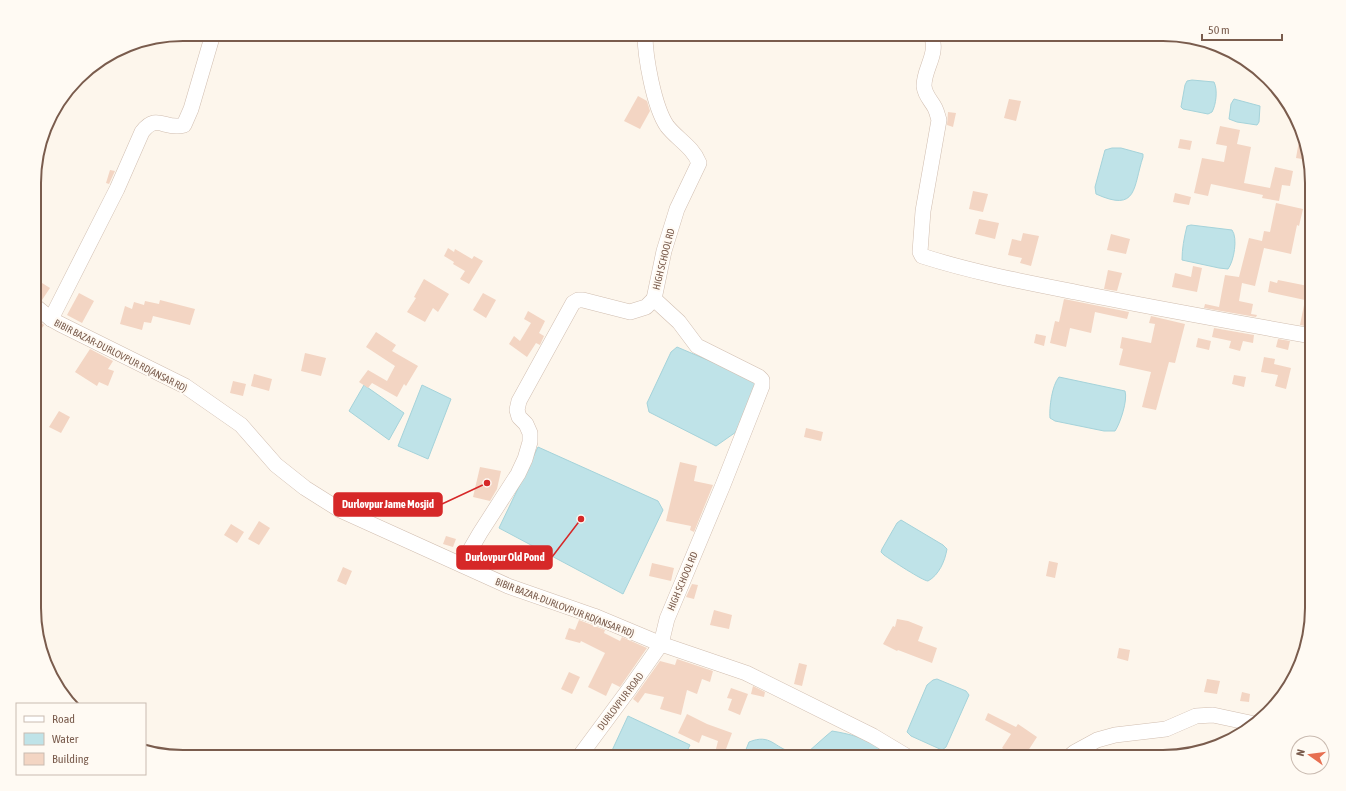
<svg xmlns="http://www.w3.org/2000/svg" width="1346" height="791" font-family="'Asap Condensed',sans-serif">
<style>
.water{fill:#bfe3e8;stroke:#a5d3da}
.building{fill:#f3d5c3}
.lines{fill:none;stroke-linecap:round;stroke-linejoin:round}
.minor-casing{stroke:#d1beb0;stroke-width:16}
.minor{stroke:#fff;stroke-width:15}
.labels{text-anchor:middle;stroke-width:4;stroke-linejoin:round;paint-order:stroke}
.street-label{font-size:10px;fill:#7a5c4d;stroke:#fffaf3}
.rim{fill:none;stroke:#7a5c4d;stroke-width:2}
.leader{fill:none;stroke:#d62828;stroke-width:1.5}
.callout-dot{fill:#d62828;stroke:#fffaf3;stroke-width:1.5}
.callout{fill:#d62828;stroke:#d62828;stroke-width:1.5}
.callout-label{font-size:11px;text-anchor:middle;font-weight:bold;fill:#fff}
</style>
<rect width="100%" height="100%" fill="#fdf6ec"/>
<!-- water -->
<g class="water">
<path d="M1192 80 1214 82C1218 90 1216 105 1212 112L1208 114 1183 109 1181 107 1185 85 1187 81Z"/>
<path d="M1234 99 1260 106 1259 122 1257 125 1237 122 1229 119 1231 104Z"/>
<path d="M1112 148H1121L1143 154V157C1133 187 1138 213 1096 194L1095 187 1105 150Z"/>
<path d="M1191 225 1232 230C1238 238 1234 261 1228 269L1219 268 1182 260C1182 249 1184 238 1187 226Z"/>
<path d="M677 347 757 381 736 432 716 446 649 412 647 403 671 352Z"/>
<path d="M1059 377 1125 391C1128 400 1120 424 1115 431H1104L1055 421 1050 418C1049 408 1052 385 1059 377Z"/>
<path d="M364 385 404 413 389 440 349 411Z"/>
<path d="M422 385 451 399 428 459 398 446Z"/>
<path d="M538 447 658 501 663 510 623 594 499 528Z"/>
<path d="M901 520 943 545 947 549C945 561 939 575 928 581 923 581 891 560 884 555L881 552 882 549 897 523Z"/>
<path d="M937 679 966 691 969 695 946 747 942 750 911 736 907 732 927 685 933 680Z"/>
<path d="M628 716 690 745 684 757H609Z"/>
<path d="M832 731C850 734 873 739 884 754V757H743L749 742C771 733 774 748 792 752 797 753 803 752 808 752L826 736Z"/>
</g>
<!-- building -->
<g class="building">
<path d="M638 96 647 101 650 111 640 129 624 121Z"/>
<path d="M1009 99 1021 101 1016 121 1004 118Z"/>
<path d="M948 112 956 113 953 127 947 125Z"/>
<path d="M1220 126 1240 130 1237 144 1251 147 1244 183 1270 188 1275 167 1293 171 1290 186 1282 185 1279 201 1262 198 1263 195 1211 184 1208 196 1194 193 1202 158 1224 162 1227 146 1216 144Z"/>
<path d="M1300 135 1304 147 1308 160 1296 158Z"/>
<path d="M1180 139 1192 141 1190 150 1178 148Z"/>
<path d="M110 170 115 171 109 184 106 183Z"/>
<path d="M973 191 988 194 983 212 969 209Z"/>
<path d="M1175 193 1191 197 1189 205 1173 202Z"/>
<path d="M1276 203 1303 209 1299 226 1297 225 1291 254 1264 248 1255 286 1242 283 1239 301 1253 304 1251 314 1257 315 1256 317 1204 308 1205 304 1219 307 1225 275 1239 277 1249 238 1262 241 1264 231 1270 232Z"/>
<path d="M979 219 999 223 995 239 975 234Z"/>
<path d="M1023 233 1039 236 1031 266 1020 263 1022 258 1008 255 1012 239 1021 241Z"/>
<path d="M1111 234 1130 239 1126 254 1107 250Z"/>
<path d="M448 248 454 252 455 249 472 259 474 256 483 261 469 284 460 279 465 271 453 264 454 262 444 256Z"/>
<path d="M1193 266 1202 268 1197 292 1172 287 1175 273 1191 277Z"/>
<path d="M1108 270 1122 273 1117 291 1104 289Z"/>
<path d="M424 279 449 294 438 312 433 308 425 322 407 312 416 298 414 297Z"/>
<path d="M1278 280 1308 286H1312V319L1310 327 1300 325 1305 300 1268 292 1270 281 1277 283Z"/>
<path d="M42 283 50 288 42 300 35 297V292Z"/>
<path d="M79 293 94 301 82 323 67 315Z"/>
<path d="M483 293 496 300 486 318 473 310Z"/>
<path d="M1064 299 1129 312 1127 319 1095 312 1091 333 1070 328 1066 347 1050 343 1055 321 1059 322Z"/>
<path d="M160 300 195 309 190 325 153 316 151 323 144 322 142 330 120 324 125 306 132 309 134 302 144 305 145 301 159 304Z"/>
<path d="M528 311 545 321 539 333 544 336 540 345 536 343 527 357 509 344 514 336 520 341 531 323 524 319Z"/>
<path d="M1151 316 1185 324 1175 363 1169 362 1156 410 1142 407 1151 372 1119 365 1123 349 1120 348 1122 337 1151 343 1155 324 1149 323Z"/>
<path d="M35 318 44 325 35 338Z"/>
<path d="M1214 328 1254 335 1253 343 1243 341 1240 351 1229 348 1231 341 1212 337Z"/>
<path d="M376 332 396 345 392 351 418 366 406 386 404 384 397 397 372 383 368 388 359 382 368 370 387 381 395 366 366 347Z"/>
<path d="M1036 334 1046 336 1044 346 1034 343Z"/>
<path d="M1198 338 1211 341 1209 350 1196 347Z"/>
<path d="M1278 339 1290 341 1288 350 1276 347Z"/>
<path d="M90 349 113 361 108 369 114 371 108 386 99 382 97 386 75 372Z"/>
<path d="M305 353 326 358 321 376 301 371Z"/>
<path d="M1264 357 1275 359 1274 364 1291 368 1286 389 1275 386 1278 375 1261 372Z"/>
<path d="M254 374 272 379 269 391 251 386Z"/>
<path d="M1234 375 1246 377 1244 387 1232 384Z"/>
<path d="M233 381 246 384 243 396 230 393Z"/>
<path d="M59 411 70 417 61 433 49 427Z"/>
<path d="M806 428 823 432 821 441 804 437Z"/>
<path d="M680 462 697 466 694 481 713 485 694 532 690 530 691 526 666 521Z"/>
<path d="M480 467 501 471 497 489 490 501 473 497Z"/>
<path d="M259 521 270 528 259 545 248 539Z"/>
<path d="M231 524 244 532 237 543 224 535Z"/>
<path d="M446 536 456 539 453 547 443 544Z"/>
<path d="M1049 561 1058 563 1055 578 1046 576Z"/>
<path d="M652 563 674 568 671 581 649 576Z"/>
<path d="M343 567 352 571 346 585 337 581Z"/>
<path d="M692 584 698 585 694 599 686 597Z"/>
<path d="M714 610 732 615 729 629 710 625Z"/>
<path d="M897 619 908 621 923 627 918 641 937 648 932 663 898 650 897 651 883 644 893 626 895 627Z"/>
<path d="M579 620 605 630 604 633 620 641 622 637 647 648 620 687 612 683 606 696 588 687 605 653 581 641 580 643 565 639 569 628 575 630Z"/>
<path d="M1119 648 1130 650 1128 661 1117 658Z"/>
<path d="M677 659 713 671 710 682 702 679 697 694 687 690 681 715 660 709 664 697 645 693 638 703 633 699 660 661 675 665Z"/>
<path d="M799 663 807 665 802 686 794 684Z"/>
<path d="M569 672 580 677 572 694 561 689Z"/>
<path d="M1207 679 1220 681 1217 694 1204 692Z"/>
<path d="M753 686 765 692 764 697 751 694Z"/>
<path d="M731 688 748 694 740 715 728 710 732 699 727 698Z"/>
<path d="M1242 692 1250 694 1249 702 1240 701Z"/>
<path d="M988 713 1016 727 1018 724 1037 737 1024 757H1015L1002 748 1011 734 985 720Z"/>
<path d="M687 714 707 724 732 733 723 757H714L718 741 702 735 699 743 678 733Z"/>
</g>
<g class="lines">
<defs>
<g id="minor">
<path d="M931 34C939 55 924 67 924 86 925 96 931 100 935 108 937 112 938 117 939 120L923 211 920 252 922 256C972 272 1024 282 1075 292 1154 308 1233 322 1312 336"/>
<path d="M35 306 51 319 60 324 185 386 241 425 276 465 305 488 340 510 508 586 594 616 661 644 746 673 873 736 908 757"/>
<path d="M51 319 117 189 142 132C157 112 165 131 184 125L191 109 213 34"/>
<path d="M462 564 480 533 518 474 525 459 530 442V433L526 424 519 417 517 410 519 401 573 303 578 300H583L630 312 646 307 654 299"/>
<path d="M579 757 630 688 661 644 667 619 723 485 762 386V380L759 377 697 346 679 322 654 299 664 251 677 209 699 163C693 147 677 139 667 126 654 107 645 57 645 34"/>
<path d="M1069 757 1075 752 1097 740 1115 735 1166 729 1196 716 1213 715 1255 724"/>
</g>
</defs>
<!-- minor casing -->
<use href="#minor" class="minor-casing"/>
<!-- minor -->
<use href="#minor" class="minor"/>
</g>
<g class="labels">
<!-- street labels -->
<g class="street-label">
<text transform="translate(663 259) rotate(-76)" y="4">HIGH SCHOOL RD</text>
<text transform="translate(121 355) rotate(27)" y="4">BIBIR BAZAR-DURLOVPUR RD(ANSAR RD)</text>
<text transform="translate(682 581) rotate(-67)" y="4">HIGH SCHOOL RD</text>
<text transform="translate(565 607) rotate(21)" y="4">BIBIR BAZAR-DURLOVPUR RD(ANSAR RD)</text>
<text transform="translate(620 701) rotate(-53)" y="4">DURLOVPUR ROAD</text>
</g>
</g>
<!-- crop -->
<path d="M0 0H1346V791H0ZM183 41H1163A142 142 0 0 1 1305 183V608A142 142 0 0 1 1163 750H183A142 142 0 0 1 41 608V183A142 142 0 0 1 183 41Z" fill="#fffaf3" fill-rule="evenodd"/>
<path class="rim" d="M183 41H1163A142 142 0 0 1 1305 183V608A142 142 0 0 1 1163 750H183A142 142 0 0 1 41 608V183A142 142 0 0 1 183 41Z"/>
<!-- callouts -->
<path class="leader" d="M487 483L442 504M581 519L552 557"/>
<g class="callout-dot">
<circle cx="487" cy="483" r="4"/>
<circle cx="581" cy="519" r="4"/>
</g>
<g class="callout">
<rect x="334" y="493" width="108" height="23" rx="4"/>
<rect x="457" y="546" width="95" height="23" rx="4"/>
</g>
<g class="callout-label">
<text x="388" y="508">Durlovpur Jame Mosjid</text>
<text x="505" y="561">Durlovpur Old Pond</text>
</g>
<!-- legend -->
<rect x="16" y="703" width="130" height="72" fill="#fffaf3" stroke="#cabbb1"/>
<rect x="24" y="716" width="20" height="6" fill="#ffffff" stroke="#cabbb1"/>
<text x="52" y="723" font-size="12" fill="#7a5c4d">Road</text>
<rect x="24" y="733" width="20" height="12" fill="#bfe3e8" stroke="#cabbb1"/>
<text x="52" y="743" font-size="12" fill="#7a5c4d">Water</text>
<rect x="24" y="753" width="20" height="12" fill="#f3d5c3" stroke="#cabbb1"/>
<text x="52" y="763" font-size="12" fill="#7a5c4d">Building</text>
<!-- north arrow -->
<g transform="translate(1310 755) rotate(284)"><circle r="19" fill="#fffaf3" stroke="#cabbb1"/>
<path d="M0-3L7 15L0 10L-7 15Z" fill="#e76f51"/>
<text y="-6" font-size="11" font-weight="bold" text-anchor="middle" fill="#7a5c4d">N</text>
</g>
<!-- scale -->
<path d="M1202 34v6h80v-6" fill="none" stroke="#7a5c4d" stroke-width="2"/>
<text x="1208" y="34" font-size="12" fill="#7a5c4d" stroke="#fffaf3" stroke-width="3" paint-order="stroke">50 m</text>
</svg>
